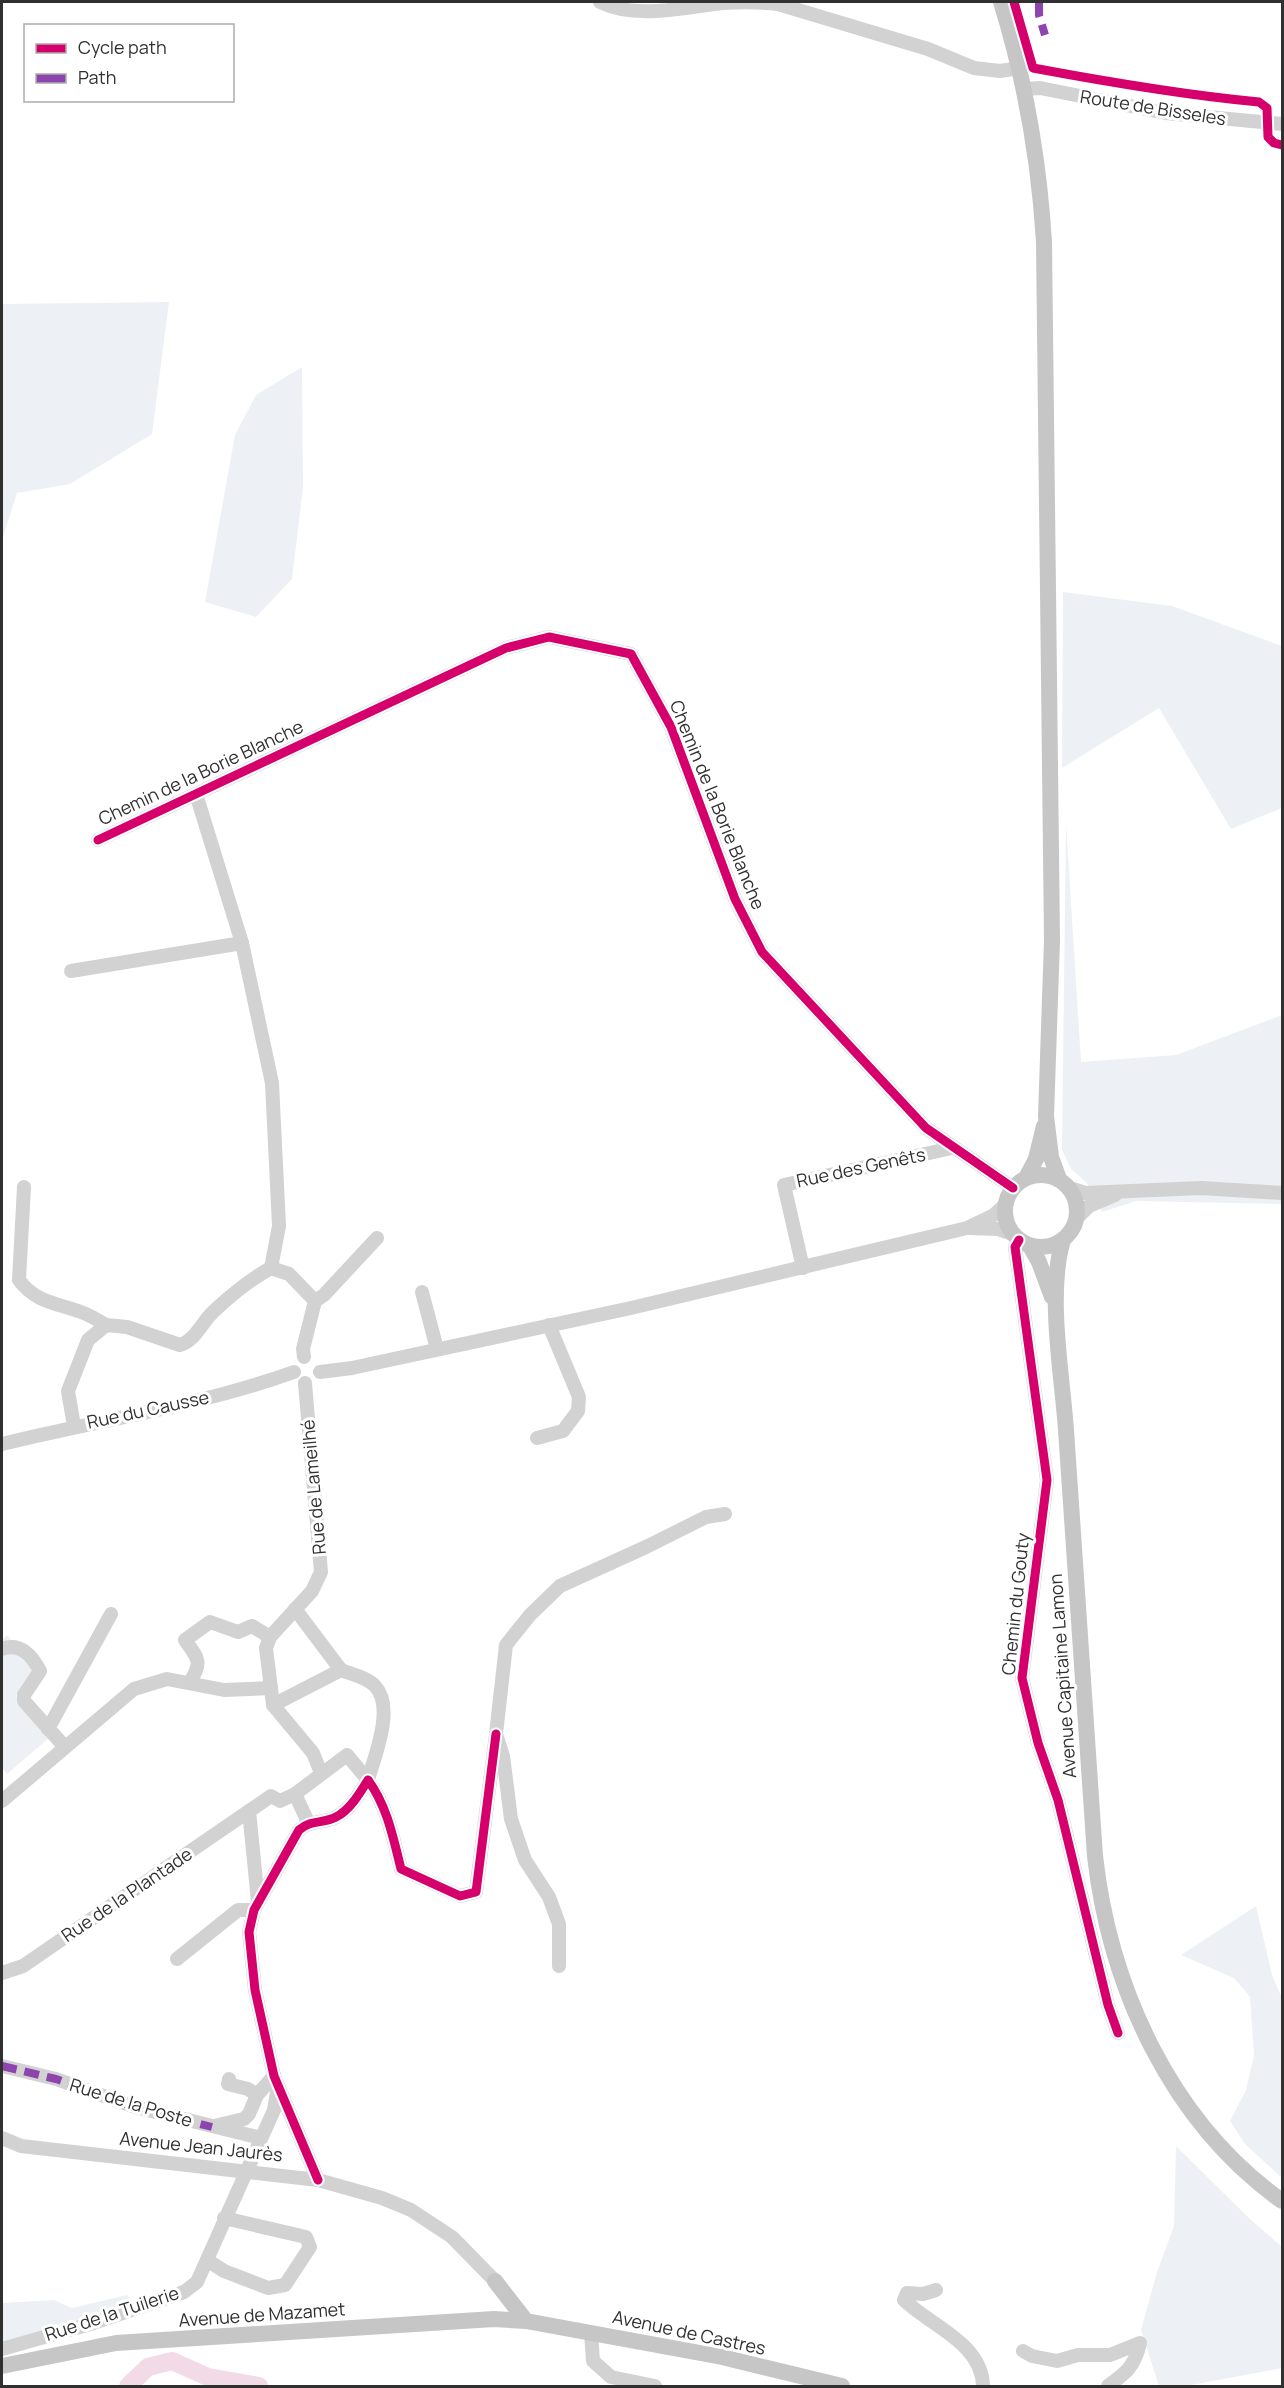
<svg xmlns="http://www.w3.org/2000/svg" width="1284" height="2388" font-family="Manrope,sans-serif">
<style>
.green{fill:#edf1f5}
.lines{fill:none;stroke-linecap:round;stroke-linejoin:round}
.river{stroke:#f2dbe6;stroke-width:18}
.minor{stroke:#d2d2d2;stroke-width:14}
.major{stroke:#c6c6c6;stroke-width:16}
.quiet{stroke:#8e44ad;stroke-width:8;stroke-dasharray:15 8;stroke-linecap:butt}
.cycleway-casing{stroke:#fff;stroke-width:13}
.cycleway{stroke:#d6006c;stroke-width:9}
.labels{text-anchor:middle;stroke-width:6;stroke-linejoin:round;paint-order:stroke}
.street-label{font-size:18px;fill:#303030;stroke:#fff}
</style>
<rect width="100%" height="100%" fill="#fff"/>
<!-- green -->
<g class="green">
<path d="M169 302 152 434 70 484 17 493 2 540V304Z"/>
<path d="M302 367 303 488 292 579 256 617 205 602 235 435 256 395Z"/>
<path d="M1063 592 1172 606 1282 646V808L1231 829 1159 708 1062 768Z"/>
<path d="M1066 823 1081 1062 1176 1055 1282 1015V1204L1136 1201 1102 1212 1087 1183 1071 1169 1062 1150Z"/>
<path d="M7 1635 36 1669 16 1696 51 1736 7 1774 2 1768V1640Z"/>
<path d="M1256 1906 1272 1975 1282 1998V2178L1245 2144 1230 2121 1246 2090 1254 2055 1250 1997 1234 1978 1181 1955Z"/>
<path d="M1176 2146 1250 2219 1282 2247V2368L1186 2386H1159L1141 2330 1157 2272 1174 2226Z"/>
<path d="M127 2295 133 2302 2 2344V2303L54 2300 72 2308Z"/>
</g>
<g class="lines">
<!-- river -->
<path class="river" d="M128 2386 148 2367 172 2361 208 2377 259 2386"/>
<!-- minor -->
<g class="minor">
<path d="M600 2C637 20 684 7 723 3 742 2 760 2 778 4L928 49 974 68 1000 71 1020 68"/>
<path d="M1025 89 1040 88 1166 113 1282 124"/>
<path d="M196 794 242 943 272 1083 279 1226 271 1268"/>
<path d="M98 840 506 648 549 637 631 654 671 727 735 899 762 952 926 1128 1013 1188"/>
<path d="M71 971 242 943"/>
<path d="M24 1187 19 1280C35 1302 56 1303 81 1312 89 1315 98 1320 106 1325"/>
<path d="M1070 1188 1085 1193 1201 1188 1282 1193"/>
<path d="M1078 1217 1089 1206 1115 1195"/>
<path d="M969 1228 998 1229 1013 1234"/>
<path d="M1019 1240 1015 1247 1047 1480 1022 1678 1038 1743 1058 1800 1108 2005 1118 2033"/>
<path d="M803 1268 784 1185 952 1148"/>
<path d="M422 1292 437 1349"/>
<path d="M315 1301 324 1295 377 1238"/>
<path d="M320 1372 352 1368 631 1308 967 1228 994 1215 1006 1204"/>
<path d="M305 1383 321 1572 312 1591 270 1637 266 1648 273 1705 313 1753 321 1773"/>
<path d="M74 1426 68 1391 88 1340 106 1325 127 1327 180 1345C195 1341 202 1322 213 1312 231 1295 249 1280 271 1268L289 1274 315 1301 303 1349 304 1357"/>
<path d="M537 1438 563 1431 578 1411 579 1397 549 1325"/>
<path d="M2 1444C99 1420 199 1406 294 1372"/>
<path d="M295 1609 341 1670"/>
<path d="M2 1649C20 1642 32 1655 40 1671L24 1695V1701L64 1746"/>
<path d="M341 1670C351 1674 368 1678 375 1686 395 1707 375 1755 368 1780"/>
<path d="M190 1682C203 1661 198 1659 185 1640L210 1622 238 1632 252 1626 270 1637"/>
<path d="M273 1705 341 1670"/>
<path d="M48 1729 111 1614"/>
<path d="M295 1794 308 1822"/>
<path d="M2 1801 134 1689 167 1679 224 1690 271 1688"/>
<path d="M249 1811 258 1901"/>
<path d="M177 1959 238 1910H254"/>
<path d="M559 1966V1924L549 1897 525 1860 511 1819 503 1756 496 1734 506 1645 530 1615 560 1586 646 1547 706 1517 725 1514"/>
<path d="M2 1973 23 1966 271 1796 280 1801 295 1794 347 1755 368 1780"/>
<path d="M2 2066 56 2079 135 2107 261 2138"/>
<path d="M229 2079 228 2084 248 2089 257 2095"/>
<path d="M214 2126 244 2119 249 2114 257 2095 274 2076"/>
<path d="M2 2138 21 2146 318 2180 382 2198 411 2210 452 2237 495 2281"/>
<path d="M318 2180 274 2076 255 1990 249 1932 254 1910 299 1830C312 1819 323 1824 336 1817 350 1810 360 1793 368 1780 387 1806 393 1837 401 1869L460 1896 476 1892 496 1734"/>
<path d="M207 2260 224 2271 268 2288 285 2285 310 2247 306 2237 224 2218"/>
<path d="M936 2290 923 2294 907 2293 904 2300C931 2326 982 2343 983 2386"/>
<path d="M591 2333 593 2361 611 2377 655 2386"/>
<path d="M2 2349 90 2324 184 2292 197 2282 274 2110 278 2086"/>
<path d="M1023 2351 1032 2356 1057 2361 1078 2355H1110L1140 2343C1135 2366 1126 2373 1108 2386"/>
</g>
<!-- major -->
<g class="major">
<path d="M1001 2C1025 80 1039 159 1044 242L1052 940 1046 1116 1051 1157 1059 1179"/>
<circle cx="1041" cy="1211" r="36"/>
<path d="M1026 1178 1036 1159 1044 1126"/>
<path d="M1063 1240C1047 1294 1062 1373 1066 1430 1076 1572 1085 1714 1095 1856 1110 1988 1171 2122 1282 2201"/>
<path d="M1030 1246 1039 1262 1052 1297"/>
<path d="M495 2281 526 2321"/>
<path d="M2 2366 116 2343 494 2319 526 2321 722 2357 842 2386"/>
</g>
<!-- quiet -->
<g class="quiet">
<path d="M1039 2V15L1045 35"/>
<path d="M2 2066 56 2079 135 2107 212 2127"/>
</g>
<defs>
<g id="cycleway">
<path d="M1014 2 1033 68C1108 82 1183 95 1259 102L1267 108 1268 137 1274 143 1282 145"/>
<path d="M98 840 506 648 549 637 631 654 671 727 735 899 762 952 926 1128 1013 1188"/>
<path d="M1019 1240 1015 1247 1047 1480 1022 1678 1038 1743 1058 1800 1108 2005 1118 2033"/>
<path d="M318 2180 274 2076 255 1990 249 1932 254 1910 299 1830C312 1819 323 1824 336 1817 350 1810 360 1793 368 1780 387 1806 393 1837 401 1869L460 1896 476 1892 496 1734"/>
</g>
</defs>
<!-- cycleway casing -->
<use href="#cycleway" class="cycleway-casing"/>
<!-- cycleway -->
<use href="#cycleway" class="cycleway"/>
</g>
<g class="labels">
<!-- street labels -->
<g class="street-label">
<text transform="translate(1153 108) rotate(9)" y="6">Route de Bisseles</text>
<text transform="translate(201 773) rotate(-25)" y="6">Chemin de la Borie Blanche</text>
<text transform="translate(717 805) rotate(68)" y="6">Chemin de la Borie Blanche</text>
<text transform="translate(861 1168) rotate(-12)" y="6">Rue des Genêts</text>
<text transform="translate(148 1410) rotate(-12)" y="6">Rue du Causse</text>
<text transform="translate(314 1487) rotate(-95)" y="6">Rue de Lameilhé</text>
<text transform="translate(1016 1604) rotate(-84)" y="6">Chemin du Gouty</text>
<text transform="translate(1063 1676) rotate(-94)" y="6">Avenue Capitaine Lamon</text>
<text transform="translate(127 1895) rotate(-34)" y="6">Rue de la Plantade</text>
<text transform="translate(131 2103) rotate(17)" y="6">Rue de la Poste</text>
<text transform="translate(201 2147) rotate(6)" y="6">Avenue Jean Jaurès</text>
<text transform="translate(112 2314) rotate(-18)" y="6">Rue de la Tuilerie</text>
<text transform="translate(262 2315) rotate(-4)" y="6">Avenue de Mazamet</text>
<text transform="translate(689 2333) rotate(12)" y="6">Avenue de Castres</text>
</g>
</g>
<!-- border -->
<rect width="1284" height="2388" fill="none" stroke="#303030" stroke-width="6"/>
<!-- legend -->
<rect x="24" y="24" width="210" height="78" fill="#ffffff" stroke="#acacac" stroke-width="1.5"/>
<rect x="36" y="44" width="30" height="9" fill="#d6006c" stroke="#acacac" stroke-width="1.5"/>
<text x="78" y="54" font-size="18" fill="#303030">Cycle path</text>
<rect x="36" y="74" width="30" height="9" fill="#8e44ad" stroke="#acacac" stroke-width="1.5"/>
<text x="78" y="84" font-size="18" fill="#303030">Path</text>
</svg>
